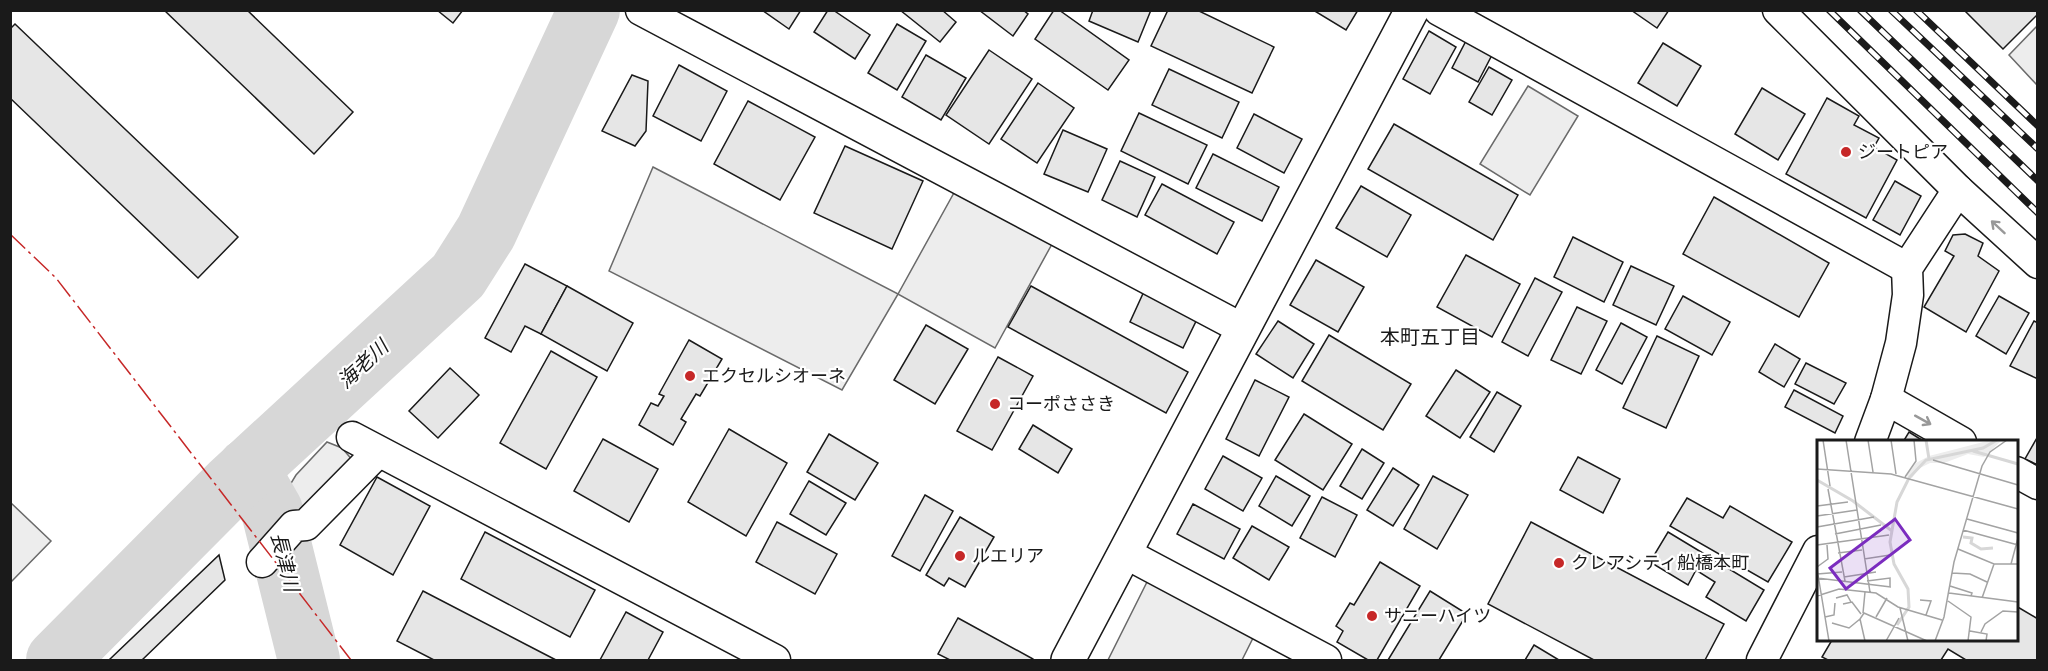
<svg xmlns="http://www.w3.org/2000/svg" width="2048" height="671" font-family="Ubuntu,'Noto Sans JP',sans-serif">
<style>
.built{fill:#ededed;stroke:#6a6a6a;stroke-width:1.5}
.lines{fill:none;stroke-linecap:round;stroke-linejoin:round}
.river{stroke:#d7d7d7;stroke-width:62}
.building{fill:#e6e6e6;stroke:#1a1a1a;stroke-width:1.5}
.street-casing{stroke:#1a1a1a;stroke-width:33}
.secondary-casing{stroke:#1a1a1a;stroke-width:36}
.street{stroke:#fff;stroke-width:30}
.secondary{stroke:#fff;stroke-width:33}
.rail-casing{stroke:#1a1a1a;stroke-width:7}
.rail{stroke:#fff;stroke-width:4.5;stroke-dasharray:14;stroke-linecap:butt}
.power{stroke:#c62828;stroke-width:1.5;stroke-dasharray:21 4.5 3 4.5;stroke-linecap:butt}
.oneway{stroke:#989898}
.poi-dot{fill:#c62828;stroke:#fff;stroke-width:2}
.labels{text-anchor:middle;stroke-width:4.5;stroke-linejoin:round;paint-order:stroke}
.poi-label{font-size:18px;fill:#1a1a1a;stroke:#fff;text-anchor:start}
.neighbourhood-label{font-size:20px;fill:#1a1a1a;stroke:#fff}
.water-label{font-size:20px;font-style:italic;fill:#1a1a1a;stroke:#fff}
.inset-river{fill:none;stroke:#d7d7d7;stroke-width:3}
.inset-road{fill:none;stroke:#a3a3a3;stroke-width:1.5}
.view{fill:#7b2cbf;fill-opacity:0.15;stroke:#7b2cbf;stroke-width:3}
.inset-edge{fill:none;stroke:#1a1a1a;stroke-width:3}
</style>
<rect width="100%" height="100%" fill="#fff"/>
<!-- built -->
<g class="built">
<path d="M2037 26V85L2009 55Z"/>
<path d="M1528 86 1578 116 1530 195 1480 164Z"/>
<path d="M653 167 898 294 955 191 1052 244 995 348 898 294 842 390 609 271Z"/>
<path d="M327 442 342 448 354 462 313 504 290 508 285 493 296 475Z"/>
<path d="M10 502 51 541 11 582H10Z"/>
<path d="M1148 580 1255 634 1242 660H1108Z"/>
</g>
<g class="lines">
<!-- river -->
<g class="river">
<path d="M248 469 272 511 309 660"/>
<path d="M57 660 231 485 458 276 486 232 589 10"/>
</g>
</g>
<!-- building -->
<g class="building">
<path d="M164 10H247L353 112 314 154Z"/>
<path d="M437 10H463L453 23Z"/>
<path d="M762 10H801L789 29Z"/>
<path d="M828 10H833L870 35 855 59 814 32Z"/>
<path d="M900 10H942L956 22 940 42Z"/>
<path d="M979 10H1023L1028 14 1013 36Z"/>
<path d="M1054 10H1059L1129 60 1108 90 1035 39Z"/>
<path d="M1093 10H1151L1138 42 1089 21Z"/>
<path d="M1168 10H1197L1274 47 1252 93 1151 46Z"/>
<path d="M1313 10H1358L1346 30Z"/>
<path d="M1631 10H1669L1657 28Z"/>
<path d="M1964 10H2038V14L2003 49Z"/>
<path d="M15 24 238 237 198 278 10 98V29Z"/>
<path d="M897 24 926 41 897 90 868 73Z"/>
<path d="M1429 31 1456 47 1430 94 1403 79Z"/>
<path d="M1468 37 1494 51 1478 82 1452 68Z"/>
<path d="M1663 43 1701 66 1677 106 1638 83Z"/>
<path d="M989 50 1032 79 989 144 946 115Z"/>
<path d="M926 55 966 78 941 120 902 97Z"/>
<path d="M679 65 727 91 701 141 653 116Z"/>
<path d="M1489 67 1512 80 1492 115 1469 102Z"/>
<path d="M1169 69 1239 102 1222 138 1152 105Z"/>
<path d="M632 75 648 81 646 131 635 146 602 131Z"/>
<path d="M1038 83 1074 108 1037 163 1001 139Z"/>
<path d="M1762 88 1805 114 1778 160 1735 134Z"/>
<path d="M1827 98 1859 116 1854 125 1879 138 1874 147 1897 160 1866 218 1786 174Z"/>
<path d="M748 101 815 137 780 200 714 164Z"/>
<path d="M1139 113 1207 145 1188 184 1121 151Z"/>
<path d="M1254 114 1302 139 1284 173 1237 148Z"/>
<path d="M1394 124 1518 195 1493 240 1368 169Z"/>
<path d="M1063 130 1107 149 1088 192 1044 174Z"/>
<path d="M845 146 923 181 892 249 814 213Z"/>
<path d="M1213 154 1279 187 1262 221 1196 188Z"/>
<path d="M1120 161 1155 177 1137 217 1102 200Z"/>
<path d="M1895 181 1921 196 1900 235 1873 220Z"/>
<path d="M1162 184 1234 222 1217 254 1145 215Z"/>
<path d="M1361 186 1411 215 1387 257 1336 228Z"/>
<path d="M1714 197 1829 263 1799 317 1683 254Z"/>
<path d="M1965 234 1983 243 1978 256 1999 271 1966 332 1924 307 1954 256 1945 251 1953 235Z"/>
<path d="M1573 237 1623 262 1604 302 1554 277Z"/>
<path d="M1466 255 1520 284 1492 337 1437 307Z"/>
<path d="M1316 260 1364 287 1338 332 1290 305Z"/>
<path d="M525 264 567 286 541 334 525 326 511 352 485 338Z"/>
<path d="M1631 266 1674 286 1656 325 1613 305Z"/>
<path d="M1535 278 1562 292 1528 356 1502 342Z"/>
<path d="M567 286 633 323 607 371 541 334Z"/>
<path d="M1031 286 1188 372 1166 413 1008 327Z"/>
<path d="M1146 287 1200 313 1183 348 1130 322Z"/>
<path d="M1683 296 1730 322 1712 355 1665 329Z"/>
<path d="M1999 296 2029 313 2006 354 1976 336Z"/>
<path d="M1577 307 1607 321 1581 374 1551 360Z"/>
<path d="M1278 321 1314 344 1293 378 1256 354Z"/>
<path d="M2034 321 2038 323V379L2010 366Z"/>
<path d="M1621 323 1647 337 1622 384 1596 370Z"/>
<path d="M926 325 968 349 935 404 894 380Z"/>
<path d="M1329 335 1411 384 1383 430 1302 381Z"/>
<path d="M1657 336 1699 356 1666 428 1623 408Z"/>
<path d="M689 340 722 359 700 396 696 394 681 419 686 422 673 445 639 425 651 403 658 406 664 396 659 394Z"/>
<path d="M1775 344 1800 359 1784 387 1759 372Z"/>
<path d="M551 351 597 377 546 469 500 443Z"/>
<path d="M998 357 1033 376 992 450 957 431Z"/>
<path d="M1806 363 1846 383 1834 404 1795 384Z"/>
<path d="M450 368 479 395 438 438 409 411Z"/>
<path d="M1456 370 1490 392 1460 438 1426 416Z"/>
<path d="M1255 380 1289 397 1259 456 1226 439Z"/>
<path d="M1794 390 1843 416 1835 433 1785 407Z"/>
<path d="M1497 392 1521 406 1494 452 1470 437Z"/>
<path d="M1304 414 1352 444 1323 490 1275 460Z"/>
<path d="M1033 425 1072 449 1058 473 1019 449Z"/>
<path d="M729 429 787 463 746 536 688 502Z"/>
<path d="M1909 432 1925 442H1903Z"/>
<path d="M829 434 878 463 855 500 807 472Z"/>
<path d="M2038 436V465L2025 459Z"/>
<path d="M603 439 658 469 629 522 574 491Z"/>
<path d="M1362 449 1384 463 1362 499 1340 486Z"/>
<path d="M1223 456 1262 478 1243 511 1205 489Z"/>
<path d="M1578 457 1620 479 1603 513 1560 490Z"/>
<path d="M1393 468 1419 485 1393 526 1367 510Z"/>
<path d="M1276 476 1310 496 1292 526 1259 506Z"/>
<path d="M1433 476 1468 495 1437 549 1404 529Z"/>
<path d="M377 477 430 506 393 575 340 545Z"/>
<path d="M809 481 846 503 826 535 790 514Z"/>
<path d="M925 495 953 511 920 571 892 556Z"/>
<path d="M1322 497 1357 515 1335 557 1300 538Z"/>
<path d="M1687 498 1723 518 1730 506 1792 542 1768 582 1670 526Z"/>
<path d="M1193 504 1240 529 1224 559 1177 534Z"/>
<path d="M960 517 994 537 965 587 949 578 944 586 926 575Z"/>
<path d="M777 522 837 554 815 594 756 562Z"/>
<path d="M1531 522 1724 624 1705 660H1594L1488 604Z"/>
<path d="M1252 526 1289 547 1269 580 1233 558Z"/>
<path d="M485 532 595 590 570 637 461 579Z"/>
<path d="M1668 532 1764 590 1746 621 1706 597 1715 582 1696 570 1688 585 1650 562Z"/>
<path d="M219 555 225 580 142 660H109Z"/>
<path d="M1380 562 1420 586 1377 660H1368L1337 642 1343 631 1336 626 1350 603 1354 605Z"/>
<path d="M423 591 527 645 556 660H434L397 641Z"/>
<path d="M1430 591 1467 614 1439 660H1388Z"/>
<path d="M2016 606 2038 619V660H1966L1948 649 1941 660H1828L1822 657 1832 640H2016Z"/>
<path d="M626 612 663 632 648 660H600Z"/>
<path d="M958 618 1033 659V660H950L938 654Z"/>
<path d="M1534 645 1559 660H1525Z"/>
</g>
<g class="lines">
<defs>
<g id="street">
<path d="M641 10 1243 329"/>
<path d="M1439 10 1907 268"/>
<path d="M1778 10 1958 190 2038 263"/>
<path d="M1886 399 1961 442"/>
<path d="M352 437 775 660"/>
<path d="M1870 442 1886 399 1901 343 1908 295 1907 268 1958 190"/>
<path d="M2016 472 2038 484"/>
<path d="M1125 553 1326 660"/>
<path d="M262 562 294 526 306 525 378 452"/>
<path d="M1762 660 1818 551"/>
</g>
<path id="secondary" d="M1068 660 1412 10"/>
</defs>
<!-- street casing -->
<use href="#street" class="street-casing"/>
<!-- secondary casing -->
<use href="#secondary" class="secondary-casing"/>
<!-- street -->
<use href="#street" class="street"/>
<!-- secondary -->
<use href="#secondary" class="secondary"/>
<defs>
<g id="rail">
<path d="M1829 10 2038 213"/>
<path d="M1860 10 2038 181"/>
<path d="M1891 10 2038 149"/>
<path d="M1916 10 2038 126"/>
</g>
</defs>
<!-- rail casing -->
<use href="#rail" class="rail-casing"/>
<!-- rail -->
<use href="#rail" class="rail"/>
<!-- power -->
<path class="power" d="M10 234 56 278 351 660"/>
</g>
<!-- one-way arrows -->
<defs><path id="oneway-shaft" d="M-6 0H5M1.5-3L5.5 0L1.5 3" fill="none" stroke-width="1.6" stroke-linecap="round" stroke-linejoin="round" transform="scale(1.5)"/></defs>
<g class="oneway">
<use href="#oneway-shaft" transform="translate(1998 227) rotate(-137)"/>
<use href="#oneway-shaft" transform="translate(1923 420) rotate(29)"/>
</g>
<!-- markers -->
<g class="poi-dot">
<circle cx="1846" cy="152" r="6"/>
<circle cx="690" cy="376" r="6"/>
<circle cx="995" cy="404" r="6"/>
<circle cx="960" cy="556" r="6"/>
<circle cx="1559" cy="563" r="6"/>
<circle cx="1372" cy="616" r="6"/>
</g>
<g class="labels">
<!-- poi labels -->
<g class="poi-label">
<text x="1858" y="158">ジートピア</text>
<text x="702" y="382">エクセルシオーネ</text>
<text x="1007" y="410">コーポささき</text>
<text x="972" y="562">ルエリア</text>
<text x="1571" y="569">クレアシティ船橋本町</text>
<text x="1384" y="622">サニーハイツ</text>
</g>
<!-- neighbourhood labels -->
<g class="neighbourhood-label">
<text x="1430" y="344">本町五丁目</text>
</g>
<!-- water labels -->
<g class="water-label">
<text transform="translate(363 364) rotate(-43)" y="7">海老川</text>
<text transform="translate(285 562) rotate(76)" y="7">長津川</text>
</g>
</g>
<!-- overview -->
<g transform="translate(1817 440)">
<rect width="201" height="201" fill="#fff"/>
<path d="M174 0H185L167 17 151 14 127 23H113L101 29 95 38 89 36 99 23 112 16Z" fill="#ededed"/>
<path class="inset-river" d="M109 0 112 19M156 11 201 24M0 40 36 61 75 91M146 97 155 98 154 103 164 109 176 108M80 185 92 167 91 149 77 124 73 102 80 62 92 38 109 20 166 8 180 0"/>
<path class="inset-road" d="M6 0 13 46M29 0 53 152M51 0 56 32M74 0 79 34M116 20 201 45M0 29 74 34 201 69M88 37 99 21 97 0M11 49 28 141M0 66 31 62M0 76 40 70M150 79 201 93M0 87 57 77M146 90 201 105M18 94 64 85M0 105 72 95M141 109 177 124H201M21 113 45 110M47 119 73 115M194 124 201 98M0 127 11 119 10 105M0 129 12 201M135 133 153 134 170 142M0 134 25 132M27 137 59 132M0 138 74 147M50 141 73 138V146M133 146 155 153 154 156M132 153 201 162M0 156 22 149 59 153 81 167 125 180M19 158 30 155 34 162M165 158 177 124M103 160 114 161 109 175M131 161 154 177 151 201M26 164 35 162 44 174M83 168 91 201M46 173 48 152M8 177 17 175 18 163M59 177 70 158M15 183 32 188 43 179M153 191 170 194 169 201M164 192 168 184 186 171 201 172M48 201 43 179 47 173 110 201M69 201 82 178M118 201 127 177 137 122 165 26 173 12 190 0"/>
<path class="view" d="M78 79 93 100 29 149 13 128Z"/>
<rect width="201" height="201" class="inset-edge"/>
</g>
<!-- border -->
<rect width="2048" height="671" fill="none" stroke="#1a1a1a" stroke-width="24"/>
</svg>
